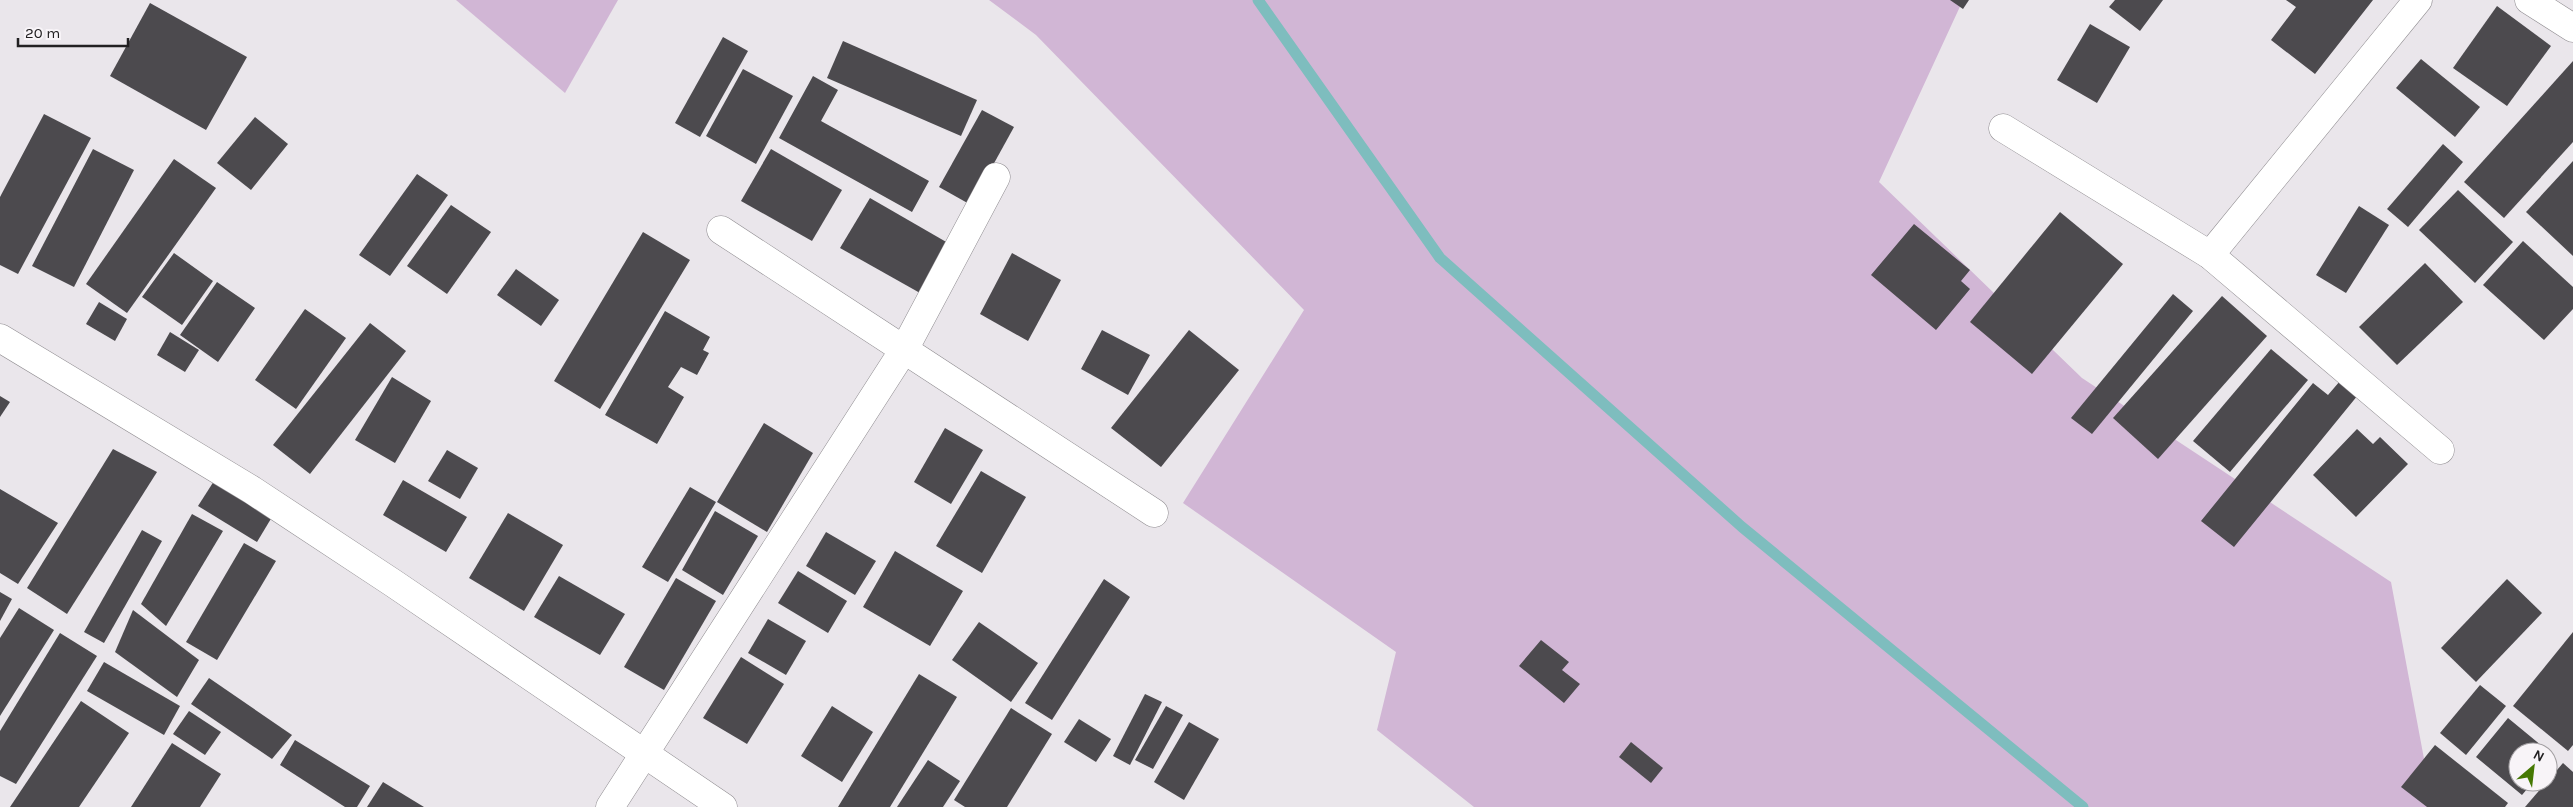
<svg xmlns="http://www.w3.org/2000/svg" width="2573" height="807" font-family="Karla,sans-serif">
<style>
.green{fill:#d1b6d5}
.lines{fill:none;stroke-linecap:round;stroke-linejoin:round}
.stream{stroke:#7ebdbe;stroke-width:11}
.building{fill:#4c4a4e}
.minor-casing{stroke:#908d91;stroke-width:29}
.minor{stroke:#fff;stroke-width:28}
</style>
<rect width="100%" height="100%" fill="#eae6eb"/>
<!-- green -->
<g class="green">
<path d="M456 0H618L565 93Z"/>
<path d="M989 0H1963L1879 182 2082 378 2391 582 2433 807H1474L1377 730 1396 652 1183 503 1304 310 1036 35Z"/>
</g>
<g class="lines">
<!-- stream -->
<path class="stream" d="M1258 0 1440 258 1742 527 2083 807"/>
</g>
<!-- building -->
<g class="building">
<path d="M1950 0H1969L1963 9Z"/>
<path d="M2115 0H2163L2140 31 2109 7Z"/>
<path d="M2286 0H2373L2315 74 2271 40 2296 7Z"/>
<path d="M150 3 247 57 206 130 110 76Z"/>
<path d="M2497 6 2551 46 2507 106 2453 68Z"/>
<path d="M2090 24 2130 47 2097 103 2057 80Z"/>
<path d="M723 37 748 51 700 137 675 123Z"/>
<path d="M843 41 977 100 961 136 827 78Z"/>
<path d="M2421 59 2480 107 2455 137 2396 88Z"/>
<path d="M2573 61V142L2504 218 2464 182Z"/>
<path d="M743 69 793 96 756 164 706 136Z"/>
<path d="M813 76 838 90 821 121 929 181 912 212 779 138Z"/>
<path d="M982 110 1014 127 971 205 939 187Z"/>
<path d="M44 114 91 138 18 274 0 265V197Z"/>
<path d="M255 117 288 144 251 190 217 163Z"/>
<path d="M2443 144 2463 162 2408 227 2387 209Z"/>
<path d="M93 149 134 170 74 287 32 266Z"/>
<path d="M771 149 842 190 812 241 741 201Z"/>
<path d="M174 159 216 188 127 313 86 284Z"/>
<path d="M2573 161V256L2526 212Z"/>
<path d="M417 174 448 195 390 276 359 255Z"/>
<path d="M2458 190 2513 242 2475 283 2419 230Z"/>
<path d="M870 198 948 243 920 293 840 248Z"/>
<path d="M451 205 491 232 447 294 407 266Z"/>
<path d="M2359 206 2389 225 2346 293 2316 275Z"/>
<path d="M2060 212 2123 264 2032 374 1970 322Z"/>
<path d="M1914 224 1970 270 1961 281 1970 289 1936 330 1871 275Z"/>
<path d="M643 232 690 260 600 409 554 381Z"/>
<path d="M2523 241 2573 287V309L2544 340 2483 285Z"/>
<path d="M174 253 213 281 182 325 142 297Z"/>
<path d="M1012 253 1061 280 1028 341 980 314Z"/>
<path d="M2425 263 2463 302 2397 365 2359 327Z"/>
<path d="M516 269 559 300 541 326 497 295Z"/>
<path d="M217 282 255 308 218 362 180 335Z"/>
<path d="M2173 294 2193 311 2092 434 2071 418Z"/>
<path d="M2222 296 2267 336 2158 459 2113 418Z"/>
<path d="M99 302 127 319 115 341 86 324Z"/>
<path d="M305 309 346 338 296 409 255 380Z"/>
<path d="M665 311 710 337 703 350 709 353 697 375 681 367 668 387 684 397 657 444 605 415Z"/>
<path d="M370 323 406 351 310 474 273 445Z"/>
<path d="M1102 330 1150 355 1128 395 1081 369Z"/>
<path d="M1189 330 1239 370 1161 467 1111 428Z"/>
<path d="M170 332 199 350 185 372 157 355Z"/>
<path d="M2271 349 2308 380 2230 472 2193 441Z"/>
<path d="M392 377 431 401 395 463 355 440Z"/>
<path d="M2340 381 2358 395 2234 547 2201 521 2313 383 2328 395Z"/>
<path d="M0 396 10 402 0 417Z"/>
<path d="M764 423 813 453 767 532 717 502Z"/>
<path d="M945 428 983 450 951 504 914 482Z"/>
<path d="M2357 429 2373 444 2380 437 2408 464 2356 517 2313 475Z"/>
<path d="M113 449 157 472 67 614 27 588Z"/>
<path d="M447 450 478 468 460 499 428 481Z"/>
<path d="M981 471 1026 497 982 573 936 546Z"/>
<path d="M403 480 467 517 446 552 383 515Z"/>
<path d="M214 481 272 517 257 542 198 506Z"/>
<path d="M690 487 716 502 668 582 642 567Z"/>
<path d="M0 489 58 523 18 584 0 573Z"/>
<path d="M715 511 758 536 723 595 682 570Z"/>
<path d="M508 513 563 545 524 611 469 578Z"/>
<path d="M192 514 223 531 166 626 141 604Z"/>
<path d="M142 530 162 541 104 643 84 632Z"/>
<path d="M826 532 876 561 855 595 806 566Z"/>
<path d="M244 543 276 561 217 660 186 642Z"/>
<path d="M895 551 963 591 930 646 863 607Z"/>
<path d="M798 571 847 601 828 633 778 603Z"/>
<path d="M559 576 625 614 600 655 534 617Z"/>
<path d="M676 578 716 601 664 690 624 667Z"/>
<path d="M1104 579 1130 597 1052 720 1025 703Z"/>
<path d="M2507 579 2542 613 2476 682 2441 648Z"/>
<path d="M0 592 12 599 0 621Z"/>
<path d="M19 608 54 630 0 716V638Z"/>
<path d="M133 610 199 660 177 697 115 652Z"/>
<path d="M768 619 806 641 786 675 748 653Z"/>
<path d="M979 622 1038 663 1011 702 952 660Z"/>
<path d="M2573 632V745L2568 751 2513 706Z"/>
<path d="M60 633 97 656 16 784 0 776V731Z"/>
<path d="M1541 640 1569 662 1562 670 1580 684 1564 703 1519 666Z"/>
<path d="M741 657 784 684 747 744 703 718Z"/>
<path d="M104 662 180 706 164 735 87 691Z"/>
<path d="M919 674 957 697 890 807H838Z"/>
<path d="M209 678 292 735 272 759 191 704Z"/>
<path d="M2480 685 2506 706 2466 755 2440 733Z"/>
<path d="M1145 694 1162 702 1130 765 1113 756Z"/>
<path d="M81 701 129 733 79 807H10Z"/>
<path d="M832 706 873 732 842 782 801 756Z"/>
<path d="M1166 706 1183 715 1153 769 1135 760Z"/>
<path d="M1011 708 1052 734 1007 807H965L954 800Z"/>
<path d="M189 711 221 732 205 755 173 734Z"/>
<path d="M2508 718 2554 756 2548 764V752H2518V782H2533L2522 795 2476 757Z"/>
<path d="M1079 719 1111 739 1096 762 1064 742Z"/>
<path d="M1189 722 1219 739 1184 800 1154 782Z"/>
<path d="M295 740 370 786 357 807H345L280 765Z"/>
<path d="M1631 742 1663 768 1651 783 1619 757Z"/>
<path d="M172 743 221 774 200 807H131Z"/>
<path d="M2435 745 2508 803 2505 807H2427L2401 787Z"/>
<path d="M928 760 960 781 943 807H897Z"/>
<path d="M2563 763 2573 772V807H2525Z"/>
<path d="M383 782 424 807H367Z"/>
</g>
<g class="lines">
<defs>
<g id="minor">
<path d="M2529 0 2573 28"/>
<path d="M2003 128 2210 255 2440 450"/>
<path d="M721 230 1154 513"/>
<path d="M2210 255 2418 0"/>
<path d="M0 338 252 490 393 583 723 807"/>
<path d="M610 807 905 348 996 177"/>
</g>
</defs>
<!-- minor casing -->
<use href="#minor" class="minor-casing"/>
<!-- minor -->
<use href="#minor" class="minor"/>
</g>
<!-- north arrow -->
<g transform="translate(2533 767) rotate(28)"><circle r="24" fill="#f8f4f8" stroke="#a29fa2"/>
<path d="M0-4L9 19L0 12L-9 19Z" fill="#457803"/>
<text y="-8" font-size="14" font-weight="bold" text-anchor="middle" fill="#222022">N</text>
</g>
<!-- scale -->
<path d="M18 38v8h110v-8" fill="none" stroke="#222022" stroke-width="2.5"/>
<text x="25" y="38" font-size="15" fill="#222022" stroke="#f8f4f8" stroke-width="4" paint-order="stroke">20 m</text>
</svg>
